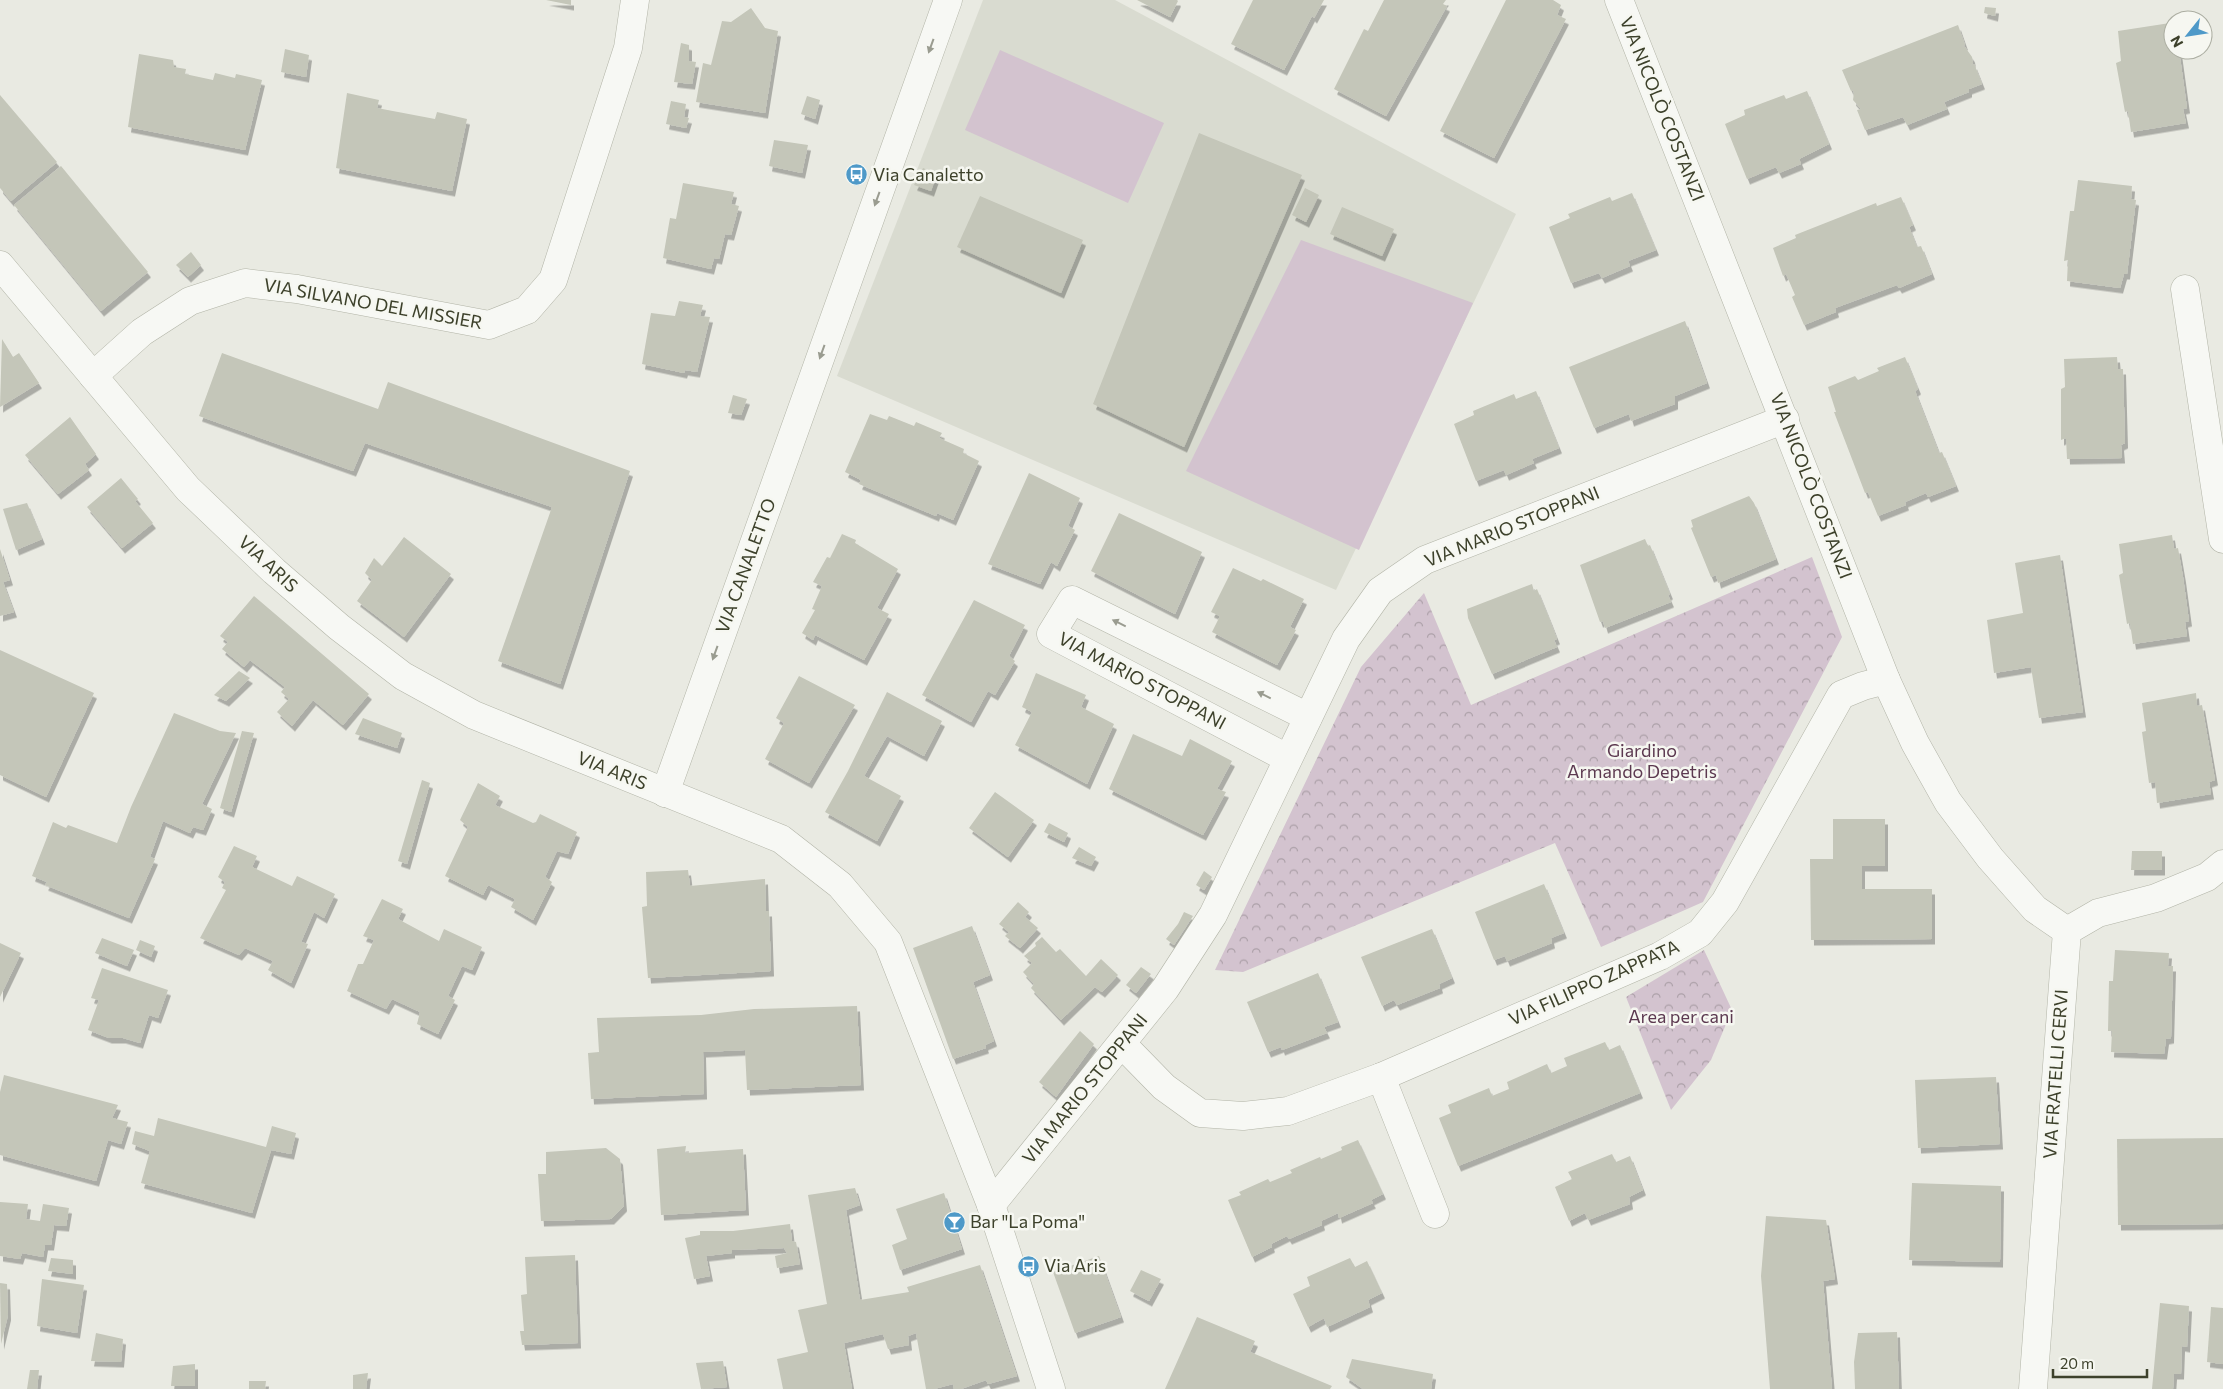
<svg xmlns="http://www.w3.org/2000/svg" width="2223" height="1389" font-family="Commissioner,sans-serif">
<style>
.built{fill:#d9dbd0}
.grass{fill:#d3c3cf}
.forest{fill:url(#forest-crowns)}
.building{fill:#c4c6b9;filter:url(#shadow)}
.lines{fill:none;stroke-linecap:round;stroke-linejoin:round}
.minor-casing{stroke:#b2b4a7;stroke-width:29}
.minor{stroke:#f7f8f4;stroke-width:28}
.oneway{fill:#9a9c90}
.labels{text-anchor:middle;stroke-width:5;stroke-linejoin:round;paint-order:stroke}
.street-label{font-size:18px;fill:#3d412b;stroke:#f6f7f1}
.poi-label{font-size:18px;fill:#3d412b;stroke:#f6f7f1;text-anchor:start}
.park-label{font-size:18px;fill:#5c3950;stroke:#f6f7f1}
</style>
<defs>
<pattern id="forest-crowns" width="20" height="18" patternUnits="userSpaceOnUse" patternTransform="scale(1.25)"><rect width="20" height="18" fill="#d3c3cf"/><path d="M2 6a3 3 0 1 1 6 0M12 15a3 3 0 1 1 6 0" fill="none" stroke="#aca0a8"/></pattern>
<filter id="shadow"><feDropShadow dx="3" dy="5.5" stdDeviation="0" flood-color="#0004"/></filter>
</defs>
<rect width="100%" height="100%" fill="#e9eae2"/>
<!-- built -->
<path class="built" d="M983 0H1115L1516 214 1336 590 837 376Z"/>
<!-- grass -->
<g class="grass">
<path d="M1000 50 1164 123 1128 203 965 130Z"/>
<path d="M1301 240 1473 303 1359 550 1186 471Z"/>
</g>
<!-- forest -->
<g class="forest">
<path d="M1812 557 1842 637 1703 902 1601 947 1555 843 1243 972 1215 970 1361 667 1424 593 1471 705Z"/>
<path d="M1704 950 1732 1010 1711 1060 1671 1110 1626 997Z"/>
</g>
<!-- building -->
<g class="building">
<path d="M546 0H571V5Z"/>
<path d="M1137 0H1177L1178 1 1170 17Z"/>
<path d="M1253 0H1324L1314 18 1312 16 1284 70 1231 44Z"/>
<path d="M1384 0H1446L1443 4 1447 6 1386 116 1334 89 1364 29 1368 31Z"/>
<path d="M1506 0H1553L1561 5 1557 15 1566 19 1494 158 1440 131Z"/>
<path d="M1985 7 1996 8 1995 16 1984 13Z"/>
<path d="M751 8 765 28 778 31 765 113 696 102 703 63 711 65 722 21 731 22Z"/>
<path d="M2170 23 2171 37H2173V50H2179L2187 108 2183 109 2186 123 2131 132 2128 111 2125 112 2116 63 2121 61 2118 31Z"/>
<path d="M1958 25 1965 45 1962 46 1965 47 1972 57 1973 63 1970 66 1974 64 1982 84 1969 89V92L1944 102 1947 109 1907 125 1903 117 1865 130 1857 110 1861 109 1853 100 1854 93 1853 90 1851 91 1842 70Z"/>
<path d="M681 43 689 45V61L696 62 692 84 674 82Z"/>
<path d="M285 49 309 55 306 77 281 72Z"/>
<path d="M139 54 173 60 174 67 186 69 185 74 213 80 215 73 235 78 236 74 262 80 245 150 128 127Z"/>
<path d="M1807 91 1829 144 1799 159 1801 164 1779 173 1776 167 1747 179 1725 124 1745 115 1744 110 1784 95 1786 99Z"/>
<path d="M347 93 379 100 377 108 435 119 437 112 467 119 452 191 336 168Z"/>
<path d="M0 95 57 162 11 201 0 188Z"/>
<path d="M807 96 820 100 815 119 801 114Z"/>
<path d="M671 101 686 104 684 117 689 118 686 128 666 124Z"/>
<path d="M1199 133 1302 175 1184 447 1093 404Z"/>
<path d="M774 140 808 145 802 173 769 166Z"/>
<path d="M61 166 148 272 101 311 14 205Z"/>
<path d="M923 168 937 174 931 191 914 185Z"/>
<path d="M2078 180 2132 186 2131 199 2136 200 2127 274H2124L2120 288 2067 281 2068 260 2064 261 2070 211H2074Z"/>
<path d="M683 183 734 192 731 204 739 206 731 235 725 234 719 259 714 258 711 269 663 258 670 218 676 219Z"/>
<path d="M1305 188 1319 195 1306 222 1292 215Z"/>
<path d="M1632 193 1656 250 1628 261 1630 266 1602 278 1599 273 1571 283 1549 227 1570 218 1568 214 1610 197 1612 201Z"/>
<path d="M980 196 1083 240 1061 293 957 247Z"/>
<path d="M1901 197 1913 225 1909 227 1917 247 1921 246 1932 274 1899 288 1897 285 1835 308 1836 312 1804 325 1792 297 1795 295 1786 274 1783 276 1773 248 1796 238 1795 235 1876 203 1877 206Z"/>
<path d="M1342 207 1394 229 1382 256 1330 234Z"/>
<path d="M191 252 201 265 188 277 176 265Z"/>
<path d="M679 301 703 305 700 316 710 317 697 372 685 370 684 373 642 364 651 313 675 316Z"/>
<path d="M1685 321 1707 383 1675 396V404L1631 421 1629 414 1594 428 1569 367Z"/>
<path d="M2 339 13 357 19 353 39 383 0 407Z"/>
<path d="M222 353 378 409 388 382 630 471 560 684 498 661 552 507 365 443 353 471 199 416Z"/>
<path d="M1905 357 1918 389 1915 391 1939 453 1942 452 1956 486 1928 497 1926 493 1905 502 1906 505 1878 516 1868 492 1865 493 1834 412H1836L1828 387 1855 376 1858 380 1879 371 1877 368Z"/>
<path d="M2117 357 2118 369H2123L2125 443 2121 445 2122 458 2067 459 2066 438 2061 440V389L2065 387 2064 359Z"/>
<path d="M1536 391 1559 448 1532 459 1534 463 1506 475 1504 470 1476 481 1454 424 1474 415 1473 411 1514 394 1516 399Z"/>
<path d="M733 395 747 399 741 415 728 413Z"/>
<path d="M870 414 887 420 889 416 914 426 916 422 942 433 939 438 964 449 963 453 979 461 953 520 937 513 936 516 859 484 861 480 845 472Z"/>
<path d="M70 417 96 454 85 464 89 470 58 494 25 455Z"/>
<path d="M1029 473 1080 498 1068 526 1075 530 1057 566 1051 562 1040 584 988 564Z"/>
<path d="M121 478 138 499 135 501 153 523 122 548 87 507Z"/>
<path d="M1749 496 1754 503 1776 559 1718 583 1716 575 1711 577 1691 528 1693 527 1691 520Z"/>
<path d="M27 503 42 539 16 550 3 509Z"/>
<path d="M1119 513 1202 552 1175 614 1091 571Z"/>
<path d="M842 534 856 540 855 543 898 569 877 608 889 614 864 660 815 635 813 640 802 633 815 610 812 609 822 586 813 582 827 557 830 558Z"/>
<path d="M2172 535 2174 549 2178 548 2183 577 2189 621 2185 622 2187 636 2133 644 2130 623 2127 624 2119 575 2123 573 2119 544Z"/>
<path d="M404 537 451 574 404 637 357 601 372 580 365 573 374 558 382 566Z"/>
<path d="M1645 539 1648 546 1650 545 1670 594 1668 595 1671 602 1605 628 1603 621 1600 622 1580 565Z"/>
<path d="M0 549 10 580 3 582 14 612 0 616Z"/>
<path d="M2060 555 2083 712 2039 718 2031 667 1994 673 1987 620 2023 613 2015 563Z"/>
<path d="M1233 568 1261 581 1263 579 1304 599 1290 627 1296 630 1277 665 1212 632 1220 616 1211 612Z"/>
<path d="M1532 584 1534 591 1537 589 1550 621 1557 639 1554 640 1557 647 1492 674 1468 618 1467 609Z"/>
<path d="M254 596 369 694 343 725 313 700 292 726 277 712 289 699 281 692 285 687 250 660 244 667 222 649 228 642 220 636Z"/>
<path d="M974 600 1025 625 1009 656 1015 661 995 695 988 691 971 722 922 695Z"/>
<path d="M0 650 94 693 46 797 0 775Z"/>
<path d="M239 671 250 678 226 701 214 695Z"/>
<path d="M1036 673 1086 695 1081 707 1114 724 1087 784 1015 745 1032 712 1022 707Z"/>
<path d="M799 676 855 705 809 783 765 759 784 723 776 718Z"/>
<path d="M887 692 942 721 924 756 887 736 864 776 901 796 877 841 825 812 848 771Z"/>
<path d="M2196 693 2197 706 2202 705 2215 780 2209 782 2211 794 2157 803 2155 782 2149 783 2142 732 2146 731 2142 703Z"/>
<path d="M174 713 220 731 236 733 202 804 212 809 203 830 193 827 190 833 163 821 150 857 155 859 129 918 45 885 47 882 32 876 53 822 66 828 68 825 117 843 131 807Z"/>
<path d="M363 718 402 733 397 748 355 734Z"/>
<path d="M242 731 254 733 231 812 220 808Z"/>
<path d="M1133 734 1182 756 1190 739 1232 761 1217 789 1226 792 1203 835 1109 789Z"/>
<path d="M422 780 430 783 407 864 398 861Z"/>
<path d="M478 783 500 796 495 805 533 823 536 822 540 814 577 832 568 854 557 851 545 877 552 882 533 920 511 907 515 899 488 885 483 895 445 876 468 827 460 820Z"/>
<path d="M995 792 1034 820 1008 857 969 828Z"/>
<path d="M1833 819H1885V866H1862V889H1932V939L1811 940 1810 859H1833Z"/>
<path d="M1049 823 1068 833 1064 842 1044 832Z"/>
<path d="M234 846 257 856 252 867 292 886 297 876 335 894 324 918 314 912 301 942 308 944 291 983 268 970 273 961 245 948 239 955 200 938 226 890 222 888 225 882 218 877Z"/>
<path d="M1079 847 1096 857 1091 866 1072 858Z"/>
<path d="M2132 851H2162V870H2131Z"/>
<path d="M688 870 690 886 765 879 766 911H769L771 971 648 978 642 907 647 906 646 872Z"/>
<path d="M1204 871 1212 877 1204 890 1196 885Z"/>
<path d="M1544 884 1564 933 1551 938 1552 943 1507 961 1505 956 1494 960 1475 912Z"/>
<path d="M382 899 403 909 398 919 439 941 444 929 482 947 472 970 462 966 448 996 455 1000 438 1034 417 1024 420 1012 392 999 386 1009 347 991 358 964H363L374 940 363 936Z"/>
<path d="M1018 902 1029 912 1025 917 1038 928 1020 948 1005 936 1009 932 999 924Z"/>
<path d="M1184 912 1193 916 1174 945 1166 939 1178 924Z"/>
<path d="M972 926 990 975 973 982 994 1041 985 1045 986 1048 953 1059 913 948Z"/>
<path d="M1432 929 1452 978 1439 984 1440 988 1397 1005 1394 1000 1382 1006 1361 957Z"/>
<path d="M1042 937 1056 952 1060 949 1086 976 1101 959 1118 975 1102 992 1095 987 1061 1020 1031 988 1034 984 1023 972 1032 963 1024 956 1036 946 1035 943Z"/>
<path d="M102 938 134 950 127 966 95 953Z"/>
<path d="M140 940 155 946 151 957 136 950Z"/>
<path d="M0 943 21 953 0 997Z"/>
<path d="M2115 950 2169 953 2168 966H2173L2171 1038 2166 1039 2164 1054 2111 1052 2112 1031H2108L2109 981H2113Z"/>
<path d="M1141 967 1151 974 1136 993 1126 985Z"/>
<path d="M102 968 168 990 158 1018 149 1015 140 1043 123 1038H109L88 1030 99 1000 91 998Z"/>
<path d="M1318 973 1338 1022 1324 1027 1327 1033 1282 1050 1281 1047 1268 1052 1247 1002Z"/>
<path d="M857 1006 861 1085 747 1090 745 1050 703 1052 704 1094 591 1099 588 1053 599 1052 597 1018 701 1015 754 1009Z"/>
<path d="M1080 1031 1094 1044 1056 1097 1039 1082Z"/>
<path d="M1605 1042 1609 1050 1620 1045 1640 1093 1458 1166 1439 1118 1451 1113 1448 1105 1489 1088 1492 1096 1509 1089 1507 1082 1547 1064 1551 1073 1567 1066 1564 1058Z"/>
<path d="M4 1075 118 1105 112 1118 128 1122 121 1144 108 1140 96 1181 0 1155V1092Z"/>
<path d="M1996 1077 2000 1144 1918 1148 1915 1080Z"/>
<path d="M158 1118 266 1147 272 1126 296 1133 291 1154 271 1150 252 1213 141 1183 150 1151 132 1144 135 1131 154 1136Z"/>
<path d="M2223 1138V1224L2118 1225 2117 1139Z"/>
<path d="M1358 1140 1383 1194 1371 1200 1373 1203 1339 1218 1338 1213 1321 1221 1322 1225 1289 1239 1287 1236 1271 1244 1272 1247 1252 1257 1228 1200 1241 1195 1239 1192 1268 1179 1270 1182 1292 1173 1290 1170 1320 1157 1321 1159 1342 1150 1341 1147Z"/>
<path d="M686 1146 685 1153 743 1149 746 1210 661 1215 657 1149Z"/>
<path d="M606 1148 620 1159 624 1206 611 1219 541 1221 538 1174H546V1152Z"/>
<path d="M1612 1154 1616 1162 1630 1156 1643 1190 1629 1197 1630 1204 1588 1220 1585 1213 1569 1221 1555 1187 1572 1179 1568 1172Z"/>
<path d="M1912 1183 2001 1186 2000 1262 1909 1260Z"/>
<path d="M855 1188 860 1205 846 1210 860 1300 909 1292 907 1287 980 1265 1017 1376 988 1384 986 1380 961 1389H954L953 1384 934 1389H926L916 1333 908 1336 909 1345 888 1349 883 1334 844 1343 852 1389H783L777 1359 808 1352 798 1310 827 1304 808 1195Z"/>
<path d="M944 1193 962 1249 900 1270 892 1245 907 1239 896 1209Z"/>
<path d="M0 1202 28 1204 26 1219 40 1221 43 1204 69 1208 66 1226 54 1225 51 1245H45L43 1257 22 1253 20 1259 0 1256Z"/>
<path d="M1766 1216 1826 1220 1835 1279 1823 1281 1832 1389H1770L1761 1276Z"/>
<path d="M790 1224 792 1241 796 1242 800 1264 777 1268 775 1256 787 1253 784 1248 732 1250V1253L706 1256 710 1276 694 1279 685 1238 700 1235V1231H733Z"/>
<path d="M575 1255 578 1343 522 1345 520 1331H524L521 1295 527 1294 525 1257Z"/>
<path d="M1099 1256 1121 1317 1075 1333 1053 1272Z"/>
<path d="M51 1258 73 1260V1274L48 1271Z"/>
<path d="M1350 1258 1355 1267 1367 1261 1382 1293 1368 1300 1370 1307 1327 1327 1324 1318 1308 1327 1293 1294 1310 1286 1307 1277Z"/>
<path d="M1141 1270 1161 1279 1149 1301 1130 1291Z"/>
<path d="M42 1279 84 1285 77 1333 37 1326Z"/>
<path d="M0 1283 7 1284 8 1315 1 1344Z"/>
<path d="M2160 1303 2189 1306 2187 1347 2182 1346 2181 1374H2174L2173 1389H2152Z"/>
<path d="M2211 1307 2223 1308V1364L2207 1362Z"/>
<path d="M1197 1317 1255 1341 1250 1352 1332 1386 1330 1389H1165Z"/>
<path d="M1897 1332 1899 1389H1855L1854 1362 1858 1333Z"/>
<path d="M96 1333 123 1339 121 1362 91 1361Z"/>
<path d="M1352 1359 1433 1374 1431 1389H1363L1346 1377Z"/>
<path d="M723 1361 727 1387 701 1389 696 1363Z"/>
<path d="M195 1364V1386H171L173 1366Z"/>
<path d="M30 1370H39L37 1389H27Z"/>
<path d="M368 1373 366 1389H353V1375Z"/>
<path d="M249 1381H266L265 1389H249Z"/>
</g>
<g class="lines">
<defs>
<g id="minor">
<path d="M1619 0 1886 680 1915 743 1948 802 1990 858 2035 909 2067 931"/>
<path d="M0 265 188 489 274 571 339 627 403 676 474 715 781 839 840 885 888 942 991 1205 1051 1389"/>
<path d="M2185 289 2223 539"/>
<path d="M93 376 142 332 190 301 245 283 297 289 489 325 527 310 553 280 628 48 635 0"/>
<path d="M1287 758 1051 634 1072 600 1308 717"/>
<path d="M665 793 948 0"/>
<path d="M1122 1044 1164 1087 1200 1113 1243 1116 1288 1111 1381 1077 1660 956 1700 933 1725 902 1841 695 1863 686 1886 680"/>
<path d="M1381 1077 1435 1214"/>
<path d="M991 1205 1165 989 1213 915 1346 639 1380 591 1425 560 1785 419"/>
<path d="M2033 1389 2067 931 2098 913 2156 898 2207 877 2223 864"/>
</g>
</defs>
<!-- minor casing -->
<use href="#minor" class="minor-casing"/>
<!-- minor -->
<use href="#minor" class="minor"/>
</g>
<!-- one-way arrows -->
<defs><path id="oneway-solid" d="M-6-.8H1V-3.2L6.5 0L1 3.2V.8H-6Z" transform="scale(1.25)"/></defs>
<g class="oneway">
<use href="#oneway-solid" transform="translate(931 46) rotate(110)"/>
<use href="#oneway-solid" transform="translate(877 199) rotate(110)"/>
<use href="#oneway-solid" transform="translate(822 352) rotate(110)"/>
<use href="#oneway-solid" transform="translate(1119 623) rotate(-154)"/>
<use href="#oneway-solid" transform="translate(715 653) rotate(110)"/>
<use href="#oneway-solid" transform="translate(1264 695) rotate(-154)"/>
</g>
<!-- icons -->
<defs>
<symbol id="bus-disc" viewBox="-11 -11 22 22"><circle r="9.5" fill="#4e99c8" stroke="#f6f7f1"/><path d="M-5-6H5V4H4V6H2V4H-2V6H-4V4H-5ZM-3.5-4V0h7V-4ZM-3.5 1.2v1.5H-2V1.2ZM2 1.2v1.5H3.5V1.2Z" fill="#fff"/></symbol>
<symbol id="bar-disc" viewBox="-11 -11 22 22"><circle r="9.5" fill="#4e99c8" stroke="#f6f7f1"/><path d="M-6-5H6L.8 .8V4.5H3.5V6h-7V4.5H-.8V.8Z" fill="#fff"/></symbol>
</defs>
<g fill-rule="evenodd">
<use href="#bus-disc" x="844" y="162" width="25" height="25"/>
<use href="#bar-disc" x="942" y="1210" width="25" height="25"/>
<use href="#bus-disc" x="1016" y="1254" width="25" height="25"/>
</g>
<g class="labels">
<!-- street labels -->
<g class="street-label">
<text transform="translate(1662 109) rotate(68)" y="6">VIA NICOLÒ COSTANZI</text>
<text transform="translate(373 304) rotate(10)" y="6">VIA SILVANO DEL MISSIER</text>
<text transform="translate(1811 486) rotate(69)" y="6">VIA NICOLÒ COSTANZI</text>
<text transform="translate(1512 527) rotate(-22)" y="6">VIA MARIO STOPPANI</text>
<text transform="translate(268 564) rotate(43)" y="6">VIA ARIS</text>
<text transform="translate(746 566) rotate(-70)" y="6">VIA CANALETTO</text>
<text transform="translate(1142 681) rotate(28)" y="6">VIA MARIO STOPPANI</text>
<text transform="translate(612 771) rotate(22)" y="6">VIA ARIS</text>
<text transform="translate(1594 983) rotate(-24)" y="6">VIA FILIPPO ZAPPATA</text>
<text transform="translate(2056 1074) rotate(-86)" y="6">VIA FRATELLI CERVI</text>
<text transform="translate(1085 1089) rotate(-51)" y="6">VIA MARIO STOPPANI</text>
</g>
<!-- poi labels -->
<g class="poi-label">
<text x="873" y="181">Via Canaletto</text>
<text x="970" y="1228">Bar "La Poma"</text>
<text x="1044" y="1272">Via Aris</text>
</g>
<!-- park labels -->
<g class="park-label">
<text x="1642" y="757">Giardino<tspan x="1642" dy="21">Armando Depetris</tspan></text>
<text x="1681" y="1023">Area per cani</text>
</g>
</g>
<!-- north arrow -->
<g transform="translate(2188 35) rotate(240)"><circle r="24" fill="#f6f7f1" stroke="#acaea2"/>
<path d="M0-4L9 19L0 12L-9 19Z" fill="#4e99c8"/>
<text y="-8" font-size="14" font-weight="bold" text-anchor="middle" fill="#3d412b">N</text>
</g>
<!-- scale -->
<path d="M2053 1369v8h94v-8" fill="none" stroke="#3d412b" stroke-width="2.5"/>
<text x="2060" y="1369" font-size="15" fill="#3d412b" stroke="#f6f7f1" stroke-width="4" paint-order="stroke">20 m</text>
</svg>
